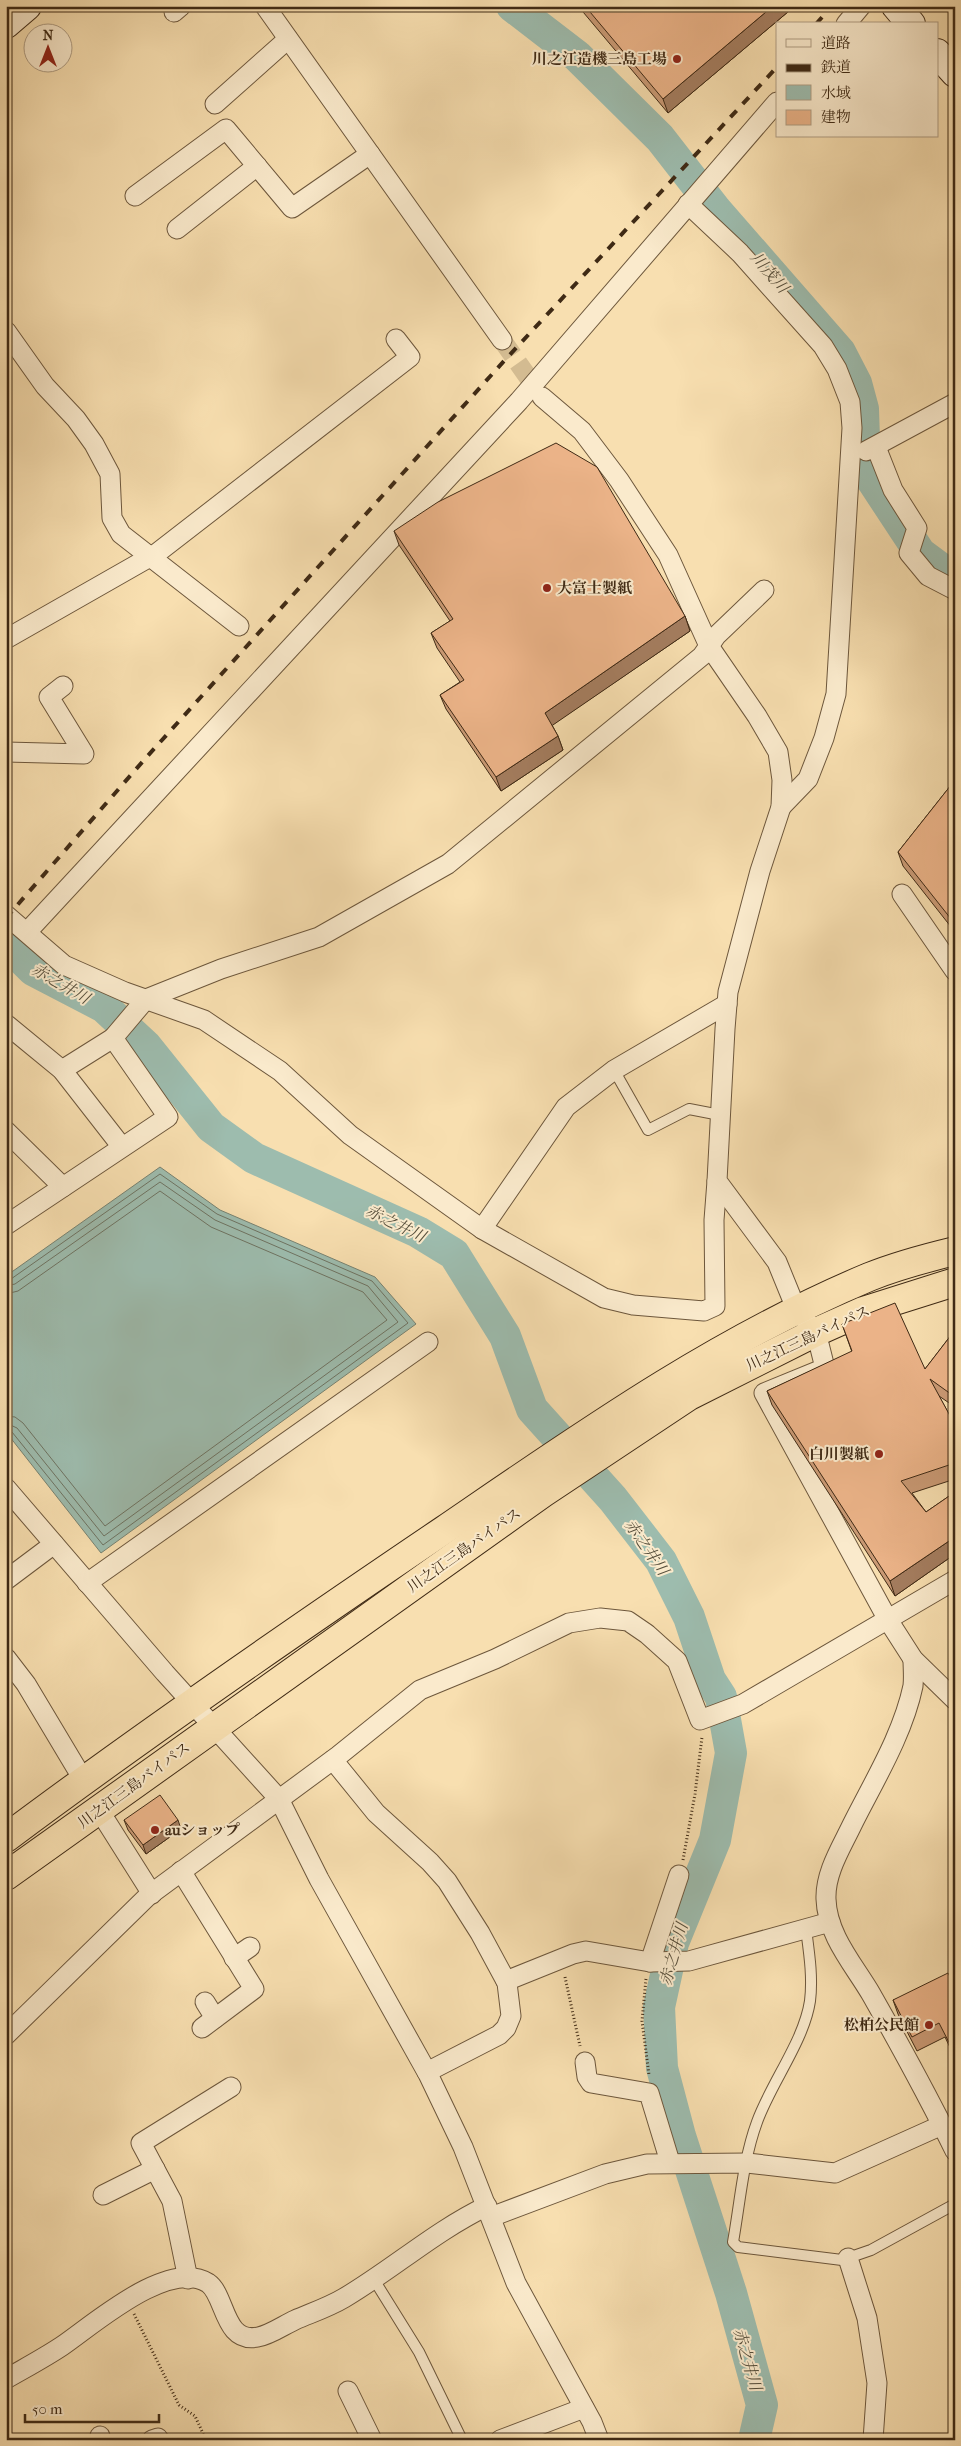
<svg xmlns="http://www.w3.org/2000/svg" width="961" height="2446" font-family="'IM FELL French Canon','Noto Serif JP',serif">
<style>
.water{fill:#9dbcae;stroke:#778271}
.lines{fill:none;stroke-linecap:round;stroke-linejoin:round}
.shore{stroke:#6e7362;stroke-width:1}
.river{stroke:#9dbcae;stroke-width:32}
.street-tunnel{stroke:#d3bb91;stroke-width:19;stroke-dasharray:19 9;stroke-linecap:butt}
.lane-casing{stroke:#6d573c;stroke-width:12}
.street-casing{stroke:#6d573c;stroke-width:21}
.secondary-casing{stroke:#3f2a15;stroke-width:30}
.highway-casing{stroke:#3f2a15;stroke-width:30}
.path{stroke:#3f2a15;stroke-width:3;stroke-dasharray:1 2.5;stroke-linecap:butt}
.lane{stroke:#faeacc;stroke-width:10}
.street{stroke:#faeacc;stroke-width:19}
.secondary{stroke:#faeacc;stroke-width:28}
.highway{stroke:#f8dfb0;stroke-width:28}
.rail{stroke:#3f2a15;stroke-width:4;stroke-dasharray:9 9;stroke-linecap:butt}
.wall{fill:#ca9a75;stroke:#3f2a15}
.shaded-wall{fill:#a47d5f;stroke:#3f2a15}
.building{fill:#ebb388;stroke:#3f2a15}
.poi-dot{fill:#8f2418;stroke:#faeacc;stroke-width:2}
.labels{text-anchor:middle;stroke-width:4;stroke-linejoin:round;paint-order:stroke}
.poi-label{font-size:15px;font-weight:bold;fill:#3f2a15;stroke:#faeacc;text-anchor:end}
.street-label{font-size:15px;fill:#3f2a15;stroke:#faeacc}
.water-label{font-size:16px;font-style:italic;fill:#564e3b;stroke:#faeacc}
</style>
<rect width="100%" height="100%" fill="#f8dfb0"/>
<filter id="stains"><feTurbulence type="fractalNoise" baseFrequency=".004" numOctaves="4"/><feColorMatrix values="0 0 0 0 .2 0 0 0 0 .09 0 0 0 0 .02 0 0 0 .5 -.17"/></filter>
<radialGradient id="worn" r=".72"><stop offset=".6" stop-color="#630" stop-opacity="0"/><stop offset="1" stop-color="#630" stop-opacity=".3"/></radialGradient>
<!-- water -->
<path class="water" d="M160 1167 220 1210 375 1277 416 1324 101 1553 6 1432V1276Z"/>
<g class="lines">
<!-- shore -->
<g class="shore">
<path d="M6 1280 11 1279 160 1174 217 1214 372 1281 408 1323 103 1545 12 1432 6 1430"/>
<path d="M6 1286 15 1284 160 1182 215 1220 368 1286 398 1322 104 1536 17 1428 6 1423"/>
<path d="M6 1294 18 1291 160 1191 211 1227 363 1292 387 1320 105 1526 23 1423 15 1417 6 1416"/>
</g>
<!-- river -->
<g class="river">
<path d="M512 6 577 56 660 138 716 210 840 352 856 383 863 409 864 439 870 477 920 553 955 579"/>
<path d="M6 943 33 970 104 1007 146 1046 211 1127 254 1158 418 1232 454 1254 505 1336 532 1409 613 1499 661 1561 689 1617 710 1680 721 1697 731 1753 715 1840 673 1943 659 2007 662 2068 680 2136 731 2293 762 2405 754 2440"/>
</g>
<!-- street-tunnel -->
<path class="street-tunnel" d="M502 340 542 397"/>
<defs>
<g id="lane">
<path d="M614 1070 648 1130 689 1109 720 1115"/>
<path d="M806 1929C809 1952 813 1977 810 2001 804 2041 771 2083 757 2122 743 2160 740 2203 733 2242L738 2247 842 2260 871 2250 955 2204"/>
<path d="M373 2278 419 2352 462 2440"/>
</g>
<g id="street">
<path d="M265 6 502 340"/>
<path d="M174 12 181 6"/>
<path d="M846 24 861 6"/>
<path d="M215 104 288 39"/>
<path d="M135 196 226 129 292 208 370 154"/>
<path d="M688 204 740 253 823 346 837 369 850 402 852 428 836 694 824 738 808 779 781 807"/>
<path d="M177 229 257 166"/>
<path d="M6 331 45 386 76 419 94 444 110 474 112 518 121 534 239 626"/>
<path d="M542 397 582 431 619 480 668 555 709 646 757 716 778 752 782 780 781 807 760 871 728 992 725 1029 717 1181 777 1262 797 1311 816 1332 825 1368 764 1393 888 1620 913 1659 955 1700"/>
<path d="M876 447 893 490 917 528 909 553 928 576 955 590"/>
<path d="M866 451 955 403"/>
<path d="M6 639 157 553 410 357 396 339"/>
<path d="M6 752 84 754 49 697 63 686"/>
<path d="M902 894 955 971"/>
<path d="M6 915 64 965 125 992 204 1020 280 1071 350 1135 482 1229 604 1298 633 1305 704 1311 715 1306 714 1220 717 1181"/>
<path d="M27 932 519 401 777 102"/>
<path d="M6 1024 62 1070 122 1147"/>
<path d="M62 1070 113 1038"/>
<path d="M6 1131 63 1187"/>
<path d="M6 1225 168 1117 113 1038 146 999 221 969 319 937 448 864 702 656 716 636 764 590"/>
<path d="M482 1229 566 1107 614 1070 727 1004"/>
<path d="M6 1488 165 1673 279 1799 319 1879 428 2074 463 2147 516 2283 592 2422 599 2440"/>
<path d="M6 1580 54 1544"/>
<path d="M87 1583 428 1342"/>
<path d="M6 1658 26 1684 84 1781"/>
<path d="M913 1659C913 1668 914 1677 913 1686 903 1734 874 1781 852 1825 841 1848 825 1873 826 1899 827 1935 854 1965 871 1994 900 2045 929 2098 955 2151"/>
<path d="M333 1760 376 1813 430 1862 447 1881 480 1933 507 1983 511 2016 506 2028 499 2035 427 2072"/>
<path d="M99 1810 152 1894"/>
<path d="M181 1871 254 1989 202 2028"/>
<path d="M234 1958 250 1947"/>
<path d="M650 1962 679 1875"/>
<path d="M506 1981 573 1954 586 1951 650 1962 689 1961 830 1922"/>
<path d="M205 2002 215 2018"/>
<path d="M6 2035 148 1896 338 1756 420 1690 495 1659 569 1623 600 1618 628 1621 647 1634 677 1661 700 1720 743 1704 955 1580"/>
<path d="M585 2062 587 2077 591 2083 649 2093 670 2162"/>
<path d="M103 2195 155 2169"/>
<path d="M491 2217 605 2174 647 2164 747 2163 835 2173 942 2125"/>
<path d="M848 2258 867 2318 877 2383 873 2440"/>
<path d="M188 2279 172 2201 141 2143 231 2087"/>
<path d="M6 2379C25 2368 44 2358 62 2346 93 2325 168 2258 208 2283 226 2295 223 2344 258 2337 270 2335 284 2325 295 2320 311 2313 329 2307 344 2298 393 2269 435 2231 487 2206"/>
<path d="M348 2391 372 2440"/>
<path d="M100 2436 101 2440"/>
<path d="M152 2440 158 2438 159 2440"/>
<path d="M500 2440 584 2408"/>
</g>
<g id="secondary">
<path d="M896 6 911 24"/>
<path d="M6 24 27 6"/>
<path d="M937 53 955 73"/>
</g>
<g id="highway">
<path d="M6 1838C149 1731 296 1630 444 1530 580 1437 716 1341 869 1277 896 1266 926 1258 955 1251"/>
<path d="M6 1876 543 1493 689 1396 816 1332 863 1311 955 1282"/>
</g>
</defs>
<!-- lane casing -->
<use href="#lane" class="lane-casing"/>
<!-- street casing -->
<use href="#street" class="street-casing"/>
<!-- secondary casing -->
<use href="#secondary" class="secondary-casing"/>
<!-- highway casing -->
<use href="#highway" class="highway-casing"/>
<!-- path -->
<g class="path">
<path d="M683 1860 695 1794 702 1737"/>
<path d="M565 1977 580 2046"/>
<path d="M646 1979 642 2021 649 2075"/>
<path d="M134 2314 179 2405 195 2416 206 2440"/>
</g>
<!-- lane -->
<use href="#lane" class="lane"/>
<!-- street -->
<use href="#street" class="street"/>
<!-- secondary -->
<use href="#secondary" class="secondary"/>
<!-- highway -->
<use href="#highway" class="highway"/>
<!-- rail -->
<g class="rail">
<path d="M816 24 832 6"/>
<path d="M6 918 144 760 504 361 777 67"/>
</g>
</g>
<!-- wall -->
<g class="wall">
<path d="M578 6H795L668 113Z"/>
<path d="M394 531 685 616 690 631 552 725 558 736 563 750 501 791 446 709 440 695 460 682 437 648 431 633 450 621 399 545Z"/>
<path d="M955 780V932L903 866 898 852Z"/>
<path d="M842 1324 925 1369 955 1330V1407L939 1396 955 1425V1479L912 1493 926 1512 955 1492V1554L895 1596 772 1405 767 1391 852 1352Z"/>
<path d="M124 1820 181 1829 146 1854 128 1830Z"/>
<path d="M955 1986V2058L945 2037 917 2051 898 2014 893 2000Z"/>
</g>
<!-- shaded-wall -->
<g class="shaded-wall">
<path d="M773 6H795L668 113 663 99Z"/>
<path d="M685 616 690 631 550 727 545 713Z"/>
<path d="M558 736 563 750 501 791 496 777Z"/>
<path d="M955 1537V1554L895 1596 890 1581Z"/>
<path d="M178 1820 181 1829 146 1854 143 1845Z"/>
</g>
<!-- building -->
<g class="building">
<path d="M585 6H773L663 99Z"/>
<path d="M556 443 597 467 685 616 545 713 558 736 496 777 440 695 464 680 431 633 453 619 394 531 438 502Z"/>
<path d="M955 780V924L898 852Z"/>
<path d="M895 1303 925 1369 955 1330V1397L930 1379 955 1425V1463L901 1481 926 1512 955 1492V1537L890 1581 767 1391 852 1351 842 1324Z"/>
<path d="M160 1795 178 1820 143 1845 124 1820Z"/>
<path d="M948 1973 955 1986V2054L939 2023 912 2037 893 2000Z"/>
</g>
<!-- markers -->
<g class="poi-dot">
<circle cx="677" cy="59" r="5"/>
<circle cx="547" cy="588" r="5"/>
<circle cx="879" cy="1454" r="5"/>
<circle cx="155" cy="1830" r="5"/>
<circle cx="929" cy="2025" r="5"/>
</g>
<g class="labels">
<!-- poi labels -->
<g class="poi-label">
<text x="667" y="64">川之江造機三島工場</text>
<text x="557" y="593" text-anchor="start">大富士製紙</text>
<text x="869" y="1459">白川製紙</text>
<text x="165" y="1835" text-anchor="start">auショップ</text>
<text x="919" y="2030">松柏公民館</text>
</g>
<!-- street labels -->
<g class="street-label">
<text transform="translate(808 1338) rotate(-25)" y="5">川之江三島バイパス</text>
<text transform="translate(464 1550) rotate(-35)" y="5">川之江三島バイパス</text>
<text transform="translate(134 1785) rotate(-36)" y="5">川之江三島バイパス</text>
</g>
<!-- water labels -->
<g class="water-label">
<text transform="translate(770 272) rotate(49)" y="6">川茂川</text>
<text transform="translate(61 983) rotate(30)" y="6">赤之井川</text>
<text transform="translate(396 1223) rotate(26)" y="6">赤之井川</text>
<text transform="translate(647 1547) rotate(55)" y="6">赤之井川</text>
<text transform="translate(673 1954) rotate(-74)" y="6">赤之井川</text>
<text transform="translate(748 2359) rotate(74)" y="6">赤之井川</text>
</g>
</g>
<!-- margin -->
<rect width="961" height="2446" fill="none" stroke="#f8dfb0" stroke-width="25"/>
<rect x="8" y="8" width="946" height="2431" fill="none" stroke="#3f2a15" stroke-width="2.5"/>
<rect x="12" y="12" width="936" height="2421" fill="none" stroke="#3f2a15"/>
<!-- legend -->
<rect x="776" y="22" width="162" height="115" fill="#faeacc" stroke="#af9d83"/>
<rect x="786" y="39" width="25" height="8" fill="#faeacc" stroke="#af9d83"/>
<text x="821" y="48" font-size="15" fill="#3f2a15">道路</text>
<rect x="786" y="64" width="25" height="8" fill="#3f2a15" stroke="#af9d83"/>
<text x="821" y="72" font-size="15" fill="#3f2a15">鉄道</text>
<rect x="786" y="85" width="25" height="15" fill="#9dbcae" stroke="#af9d83"/>
<text x="821" y="98" font-size="15" fill="#3f2a15">水域</text>
<rect x="786" y="110" width="25" height="15" fill="#ebb388" stroke="#af9d83"/>
<text x="821" y="122" font-size="15" fill="#3f2a15">建物</text>
<!-- north arrow -->
<g transform="translate(48 48)"><circle r="24" fill="#faeacc" stroke="#af9d83"/>
<path d="M0-4L9 19L0 12L-9 19Z" fill="#8f2418"/>
<text y="-8" font-size="14" font-weight="bold" text-anchor="middle" fill="#3f2a15">N</text>
</g>
<!-- scale -->
<path d="M25 2414v8h134v-8" fill="none" stroke="#3f2a15" stroke-width="2.5"/>
<text x="32" y="2414" font-size="15" fill="#3f2a15" stroke="#faeacc" stroke-width="4" paint-order="stroke">50 m</text>
<rect width="100%" height="100%" filter="url(#stains)"/>
<rect width="100%" height="100%" fill="url(#worn)"/>
</svg>
